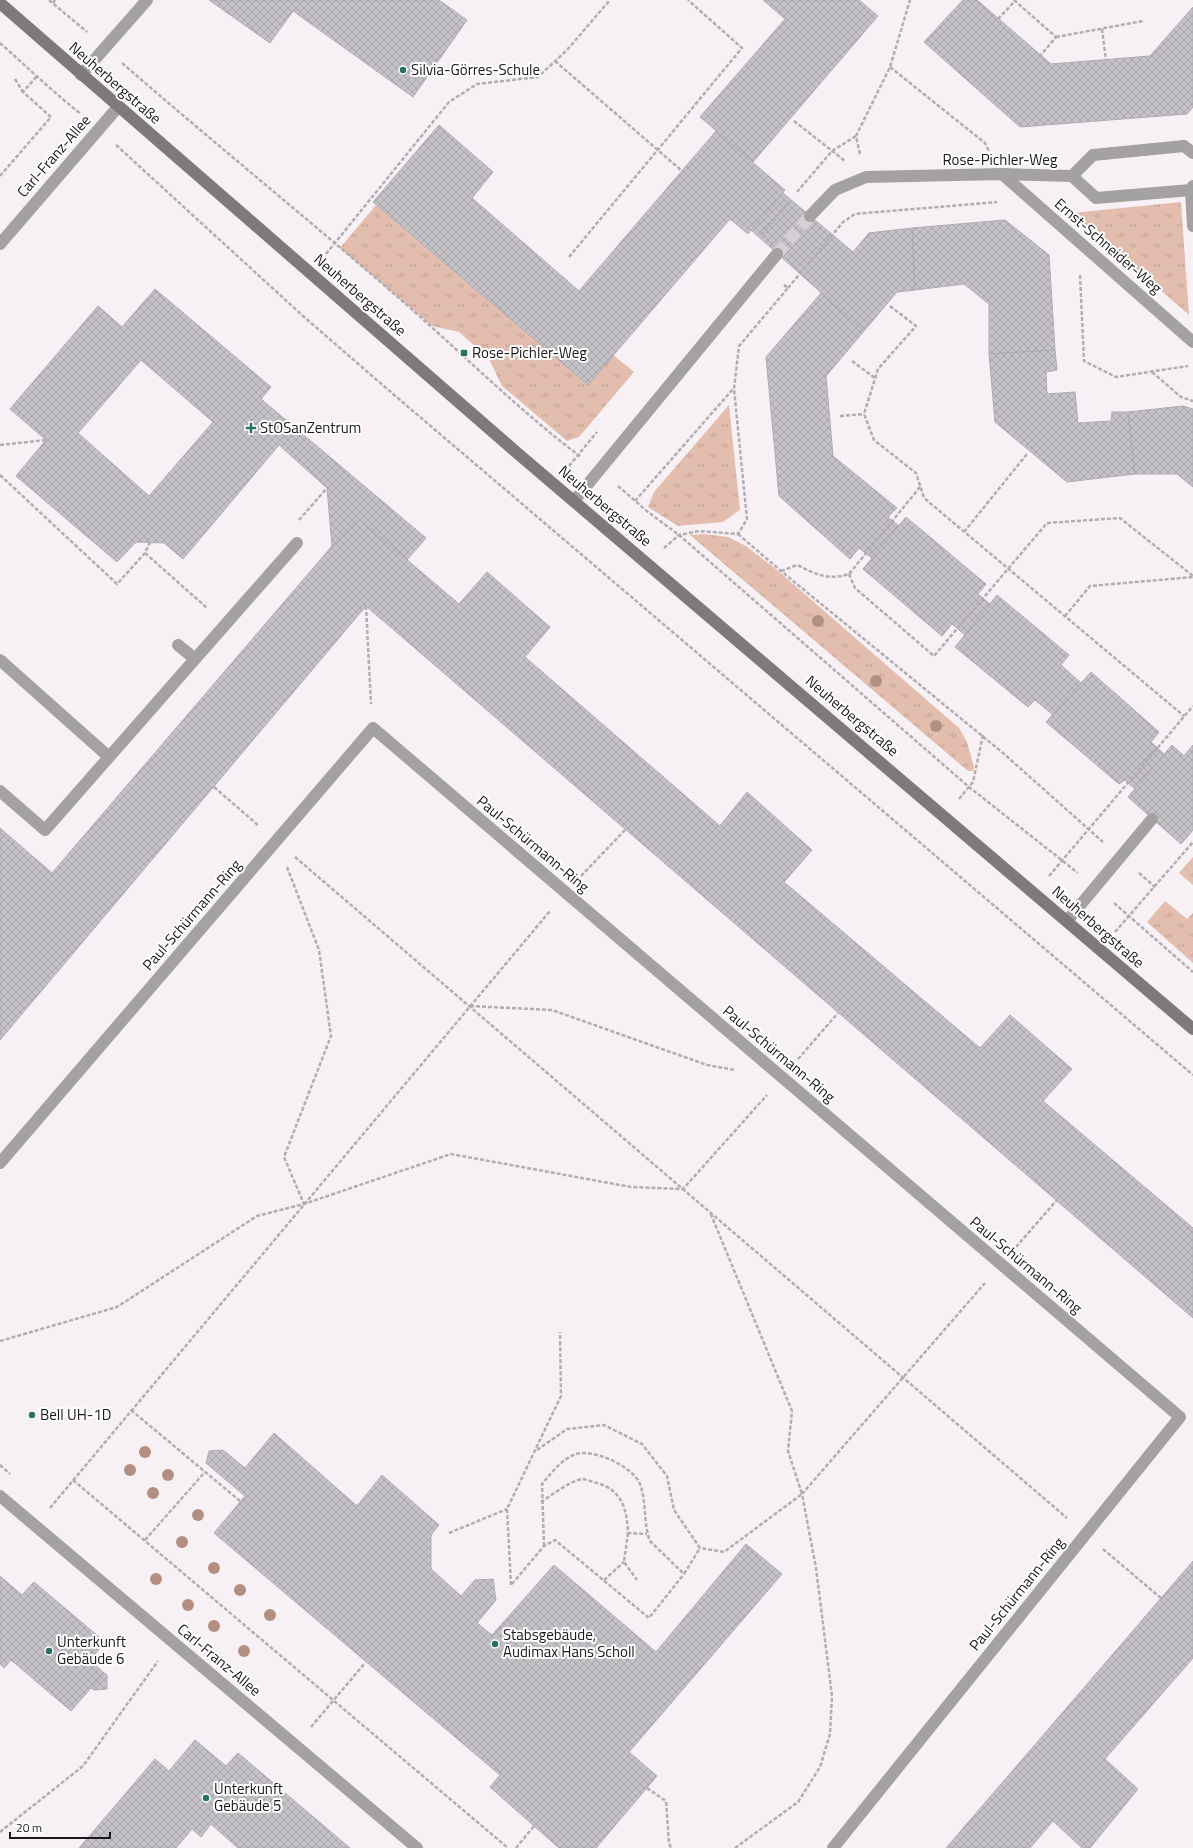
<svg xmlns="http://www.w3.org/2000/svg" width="1193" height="1848" font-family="'Titillium Web',sans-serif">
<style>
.grass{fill:url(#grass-tufts)}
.building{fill:url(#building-cross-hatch);stroke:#aeabb1;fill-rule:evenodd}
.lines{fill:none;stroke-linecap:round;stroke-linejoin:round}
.street-tunnel{stroke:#d6d0d4;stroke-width:12;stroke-dasharray:12 6;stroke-linecap:butt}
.path{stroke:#b2adb0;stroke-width:2.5;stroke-dasharray:4 2;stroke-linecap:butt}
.lane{stroke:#a4a1a1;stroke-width:12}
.street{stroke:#a4a1a1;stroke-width:12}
.secondary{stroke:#7e797a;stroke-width:12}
.tree{fill:#b38f81}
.poi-dot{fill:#2c7063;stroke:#fff;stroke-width:1.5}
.labels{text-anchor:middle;stroke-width:4;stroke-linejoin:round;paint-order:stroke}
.poi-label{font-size:15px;fill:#1a1819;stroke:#fff;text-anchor:start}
.street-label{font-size:15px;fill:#1a1819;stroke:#fff}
</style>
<defs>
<pattern id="grass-tufts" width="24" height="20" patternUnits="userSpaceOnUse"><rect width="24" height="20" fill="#e3bdad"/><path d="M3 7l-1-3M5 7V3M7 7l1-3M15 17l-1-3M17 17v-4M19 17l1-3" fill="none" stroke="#c2a294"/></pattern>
<pattern id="building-cross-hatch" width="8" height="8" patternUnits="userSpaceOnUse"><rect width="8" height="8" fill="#c4c1c7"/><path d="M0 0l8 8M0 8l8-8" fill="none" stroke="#a8a5aa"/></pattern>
</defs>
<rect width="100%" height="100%" fill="#f7f1f5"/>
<!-- grass -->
<g class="grass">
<path d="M1181 202 1189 315 1072 213Z"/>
<path d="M376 205 588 385 613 355 634 372 579 437 567 441 502 386 489 359 459 332 432 326 340 248Z"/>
<path d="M729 405 740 510 723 522 678 526 648 507 654 492Z"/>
<path d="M704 534 728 537 746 546 777 570 959 728 967 742 974 767 973 771H968L690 535Z"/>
<path d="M1193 857V885L1179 873Z"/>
<path d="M1165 901 1187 919 1193 913V963L1147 922Z"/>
</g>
<!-- building -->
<g class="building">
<path d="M209 0H439L467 20 413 97 293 11 270 43Z"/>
<path d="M763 0H859L878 16 753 162 700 117 785 19Z"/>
<path d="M963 0H977L1051 64 1150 56 1193 7V107L1187 114 1020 127 924 42Z"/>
<path d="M439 125 493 172 472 198 579 291 716 131 785 190 748 234 730 219 588 385 373 202Z"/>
<path d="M783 193 853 252 869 233 912 228 915 290 897 292 864 331 751 230Z"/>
<path d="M1005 220 1049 255 1055 350 989 354V304L964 284 915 290 912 228Z"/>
<path d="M155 289 271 387 261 399 426 538 407 560 359 519 332 546 327 488 279 445 183 559 164 543 136 542 117 562 16 476 46 440 10 409 98 306 122 327ZM141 360 213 422 149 496 78 433Z"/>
<path d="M821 293 864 331 826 376 833 456 897 508 888 517 899 526 872 558 859 548 850 559 779 496 766 357Z"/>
<path d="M1055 350 1057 370 1046 372 1047 394 1075 392 1078 423 1111 421 1112 412H1128L1135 474 1067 482 995 422 989 354Z"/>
<path d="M1183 406 1193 409V487L1177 474H1135L1128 412Z"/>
<path d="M906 517 986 584 978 594 990 604 965 635 952 624 942 636 863 569Z"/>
<path d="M359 519 459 604 487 572 550 627 525 657 720 826 747 792 812 850 784 882 980 1048 1010 1015 1072 1069 1043 1101 1193 1228V1318L366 606 0 1040V828L52 873 332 546Z"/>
<path d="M997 595 1069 655 1061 665 1081 683 1053 715 1035 700 1028 707 955 647Z"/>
<path d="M1091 672 1159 732 1151 742 1164 754 1135 789 1125 780 1119 784 1046 722Z"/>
<path d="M1172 745 1184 756 1193 745V830L1181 844 1128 797Z"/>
<path d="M274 1433 357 1506 382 1475 439 1525 431 1535V1569L461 1596 475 1580 493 1579 496 1600 477 1623 492 1635 554 1565 656 1652 746 1544 782 1574 629 1752 657 1776 596 1848H559L490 1787 500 1775 214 1533 245 1496 206 1463 209 1451 223 1450 245 1468Z"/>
<path d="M1193 1561V1658L1105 1759 1138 1789 1090 1848H1082L1053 1821 1030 1848H946Z"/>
<path d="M0 1576 22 1595 34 1582 105 1642 90 1660 104 1673 71 1711 11 1660 4 1668 0 1664Z"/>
<path d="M104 1673 107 1675V1689L94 1690 91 1688Z"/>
<path d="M195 1740 226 1766 238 1753 350 1848H238L211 1824 201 1837 192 1829 176 1848H79L155 1759 169 1771Z"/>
</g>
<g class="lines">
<!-- street-tunnel -->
<path class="street-tunnel" d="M777 254 810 216"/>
<!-- path -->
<g class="path">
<path d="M49 0 87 32"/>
<path d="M1014 0 1056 37 1041 55"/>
<path d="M53 3 55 0"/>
<path d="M998 19 1015 1"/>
<path d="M1102 29 1106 60"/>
<path d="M1056 37 1143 21"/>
<path d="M0 43C27 67 53 92 81 114"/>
<path d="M555 61 682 171"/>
<path d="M122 63C214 143 308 219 400 299 460 351 517 409 581 457"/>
<path d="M890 67 985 143 989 151"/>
<path d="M15 79 23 92"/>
<path d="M794 121 845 161"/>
<path d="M116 145 303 316 393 394 1193 1075"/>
<path d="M860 154 856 136 890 67 910 0"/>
<path d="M0 176 51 117 23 92 37 76"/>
<path d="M797 192 832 151 856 136"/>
<path d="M761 235 789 202"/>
<path d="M326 254 449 102 477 84 538 77 567 50 610 0"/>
<path d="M569 257 742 48 688 0"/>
<path d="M1080 275 1084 361 1116 377 1188 366"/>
<path d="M788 288 843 222 855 214 997 202"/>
<path d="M890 306 916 326 878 369 864 414 874 440 916 473 924 498 1184 716"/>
<path d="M852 361 875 378"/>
<path d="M1152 372 1181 397 1193 401"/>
<path d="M840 416 864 414"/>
<path d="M0 445 46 440"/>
<path d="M569 466 597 432"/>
<path d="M0 475 117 584 145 553 150 542"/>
<path d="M618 486 648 512 679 535 969 787 1078 873"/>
<path d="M635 501 733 389"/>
<path d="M299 520 327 488"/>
<path d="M964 532 1027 454"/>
<path d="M738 534 781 571 1003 753 1103 842"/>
<path d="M664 548 679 535 699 531 738 534 747 519 734 389 739 346 788 288 783 284"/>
<path d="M145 553 207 608"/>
<path d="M781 571 797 565C816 574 828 581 849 574L920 487"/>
<path d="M849 574 855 588 934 656 1047 523 1120 518 1193 576"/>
<path d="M366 606 371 704"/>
<path d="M1065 616 1090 586 1193 577"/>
<path d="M214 787 259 826"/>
<path d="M959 799 973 782 983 735"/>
<path d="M295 857 1067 1518"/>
<path d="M287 867 319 950 331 1036 284 1157 304 1204"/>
<path d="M1139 873 1155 887"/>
<path d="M581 876 625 830"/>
<path d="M1049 876 1193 706"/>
<path d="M1114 903 1193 972"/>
<path d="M1115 932 1193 842"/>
<path d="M470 1006 552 1010 707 1065 735 1070"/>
<path d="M798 1059 838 1013"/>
<path d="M1016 1247 1057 1200"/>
<path d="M0 1341 117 1307 257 1216 304 1204 451 1154 631 1187 683 1189 767 1095"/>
<path d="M131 1410 240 1501"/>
<path d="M537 1450 567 1429 604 1425 642 1444 667 1476 674 1510 700 1548 724 1552 802 1494 788 1451 792 1411 710 1212"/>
<path d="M0 1465 10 1474"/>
<path d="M73 1480 508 1848"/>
<path d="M541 1502C552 1495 570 1481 582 1479 586 1479 592 1482 597 1483 622 1490 627 1509 628 1533L647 1534"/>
<path d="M50 1508 550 911"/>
<path d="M449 1533 507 1509"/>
<path d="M628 1533 624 1562 637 1580"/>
<path d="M145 1540 205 1472"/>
<path d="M544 1546 542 1484C551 1473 562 1459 576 1454 595 1449 632 1466 640 1484 647 1503 643 1523 650 1541L684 1574 700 1548"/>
<path d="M1103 1549 1162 1599"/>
<path d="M604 1580 624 1562"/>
<path d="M512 1584 544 1546 555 1540 649 1618 684 1574"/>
<path d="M511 1585 507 1509 561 1396 560 1332"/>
<path d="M311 1727 365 1663"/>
<path d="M647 1788 666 1801 669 1843 671 1848"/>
<path d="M0 1832 83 1766 158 1661"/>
<path d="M516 1848 534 1826"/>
<path d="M735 1848 798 1802 820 1767 830 1734 832 1696 816 1568 802 1494 985 1283"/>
</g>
<!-- lane -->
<g class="lane">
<path d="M81 75 147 0"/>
<path d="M0 244 118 107"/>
<path d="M178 645 195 659"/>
<path d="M0 660 109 757"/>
<path d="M0 791 45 830 297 543"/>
<path d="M1067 921 1152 819"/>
<path d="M0 1163 373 728 1180 1417 833 1848"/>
<path d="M0 1496 417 1848"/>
</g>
<!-- street -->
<g class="street">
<path d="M1002 174 1193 342"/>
<path d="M1072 176 1093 155 1184 146 1193 153"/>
<path d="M1191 190 1193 226"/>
<path d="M810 216 835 190 866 177 1002 174 1072 176 1096 198 1191 190 1193 186"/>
<path d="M574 501 777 254"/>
</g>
<!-- secondary -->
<path class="secondary" d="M0 3 516 452 1193 1029"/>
</g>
<!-- trees -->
<g class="tree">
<circle cx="818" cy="621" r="6"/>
<circle cx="876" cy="681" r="6"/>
<circle cx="936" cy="726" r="6"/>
<circle cx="145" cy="1452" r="6"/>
<circle cx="130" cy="1470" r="6"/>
<circle cx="168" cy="1475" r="6"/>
<circle cx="153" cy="1493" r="6"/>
<circle cx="198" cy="1515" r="6"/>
<circle cx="182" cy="1542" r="6"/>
<circle cx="214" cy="1568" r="6"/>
<circle cx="156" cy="1579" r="6"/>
<circle cx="240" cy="1590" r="6"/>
<circle cx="188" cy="1605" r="6"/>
<circle cx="270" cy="1615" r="6"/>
<circle cx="214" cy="1626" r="6"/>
<circle cx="244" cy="1651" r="6"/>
</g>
<!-- markers -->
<g class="poi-dot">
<circle cx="403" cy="70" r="4"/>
<rect x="460" y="349" width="8" height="8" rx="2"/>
<path d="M249 422h4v4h4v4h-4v4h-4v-4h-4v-4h4z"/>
<circle cx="32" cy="1415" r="4"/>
<circle cx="495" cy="1644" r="4"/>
<circle cx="49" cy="1651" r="4"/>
<circle cx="206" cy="1798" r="4"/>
</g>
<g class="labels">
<!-- poi labels -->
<g class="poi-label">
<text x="411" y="75">Silvia-Görres-Schule</text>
<text x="472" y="358">Rose-Pichler-Weg</text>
<text x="260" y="433">StOSanZentrum</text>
<text x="40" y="1420">Bell UH-1D</text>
<text x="503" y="1640">Stabsgebäude,<tspan x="503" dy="17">Audimax Hans Scholl</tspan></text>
<text x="57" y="1647">Unterkunft<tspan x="57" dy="17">Gebäude 6</tspan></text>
<text x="214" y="1794">Unterkunft<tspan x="214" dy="17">Gebäude 5</tspan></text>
</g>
<!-- street labels -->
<g class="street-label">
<text transform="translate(115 83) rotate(41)" y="5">Neuherbergstraße</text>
<text transform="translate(54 156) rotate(-49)" y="5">Carl-Franz-Allee</text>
<text x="1000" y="165">Rose-Pichler-Weg</text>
<text transform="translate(1108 246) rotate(41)" y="5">Ernst-Schneider-Weg</text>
<text transform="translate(360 295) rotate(41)" y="5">Neuherbergstraße</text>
<text transform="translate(605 506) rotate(40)" y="5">Neuherbergstraße</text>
<text transform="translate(852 716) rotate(40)" y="5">Neuherbergstraße</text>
<text transform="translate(533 844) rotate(40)" y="5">Paul-Schürmann-Ring</text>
<text transform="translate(192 915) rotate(-49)" y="5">Paul-Schürmann-Ring</text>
<text transform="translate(1098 927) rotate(41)" y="5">Neuherbergstraße</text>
<text transform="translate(779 1054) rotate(40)" y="5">Paul-Schürmann-Ring</text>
<text transform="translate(1026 1265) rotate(40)" y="5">Paul-Schürmann-Ring</text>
<text transform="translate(1017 1594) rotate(-51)" y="5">Paul-Schürmann-Ring</text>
<text transform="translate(219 1660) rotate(40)" y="5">Carl-Franz-Allee</text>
</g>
</g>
<!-- scale -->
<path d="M10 1832v6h100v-6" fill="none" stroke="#1a1819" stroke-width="2"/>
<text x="16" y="1832" font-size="12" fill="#1a1819" stroke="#ffffff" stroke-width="3" paint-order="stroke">20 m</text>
</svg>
